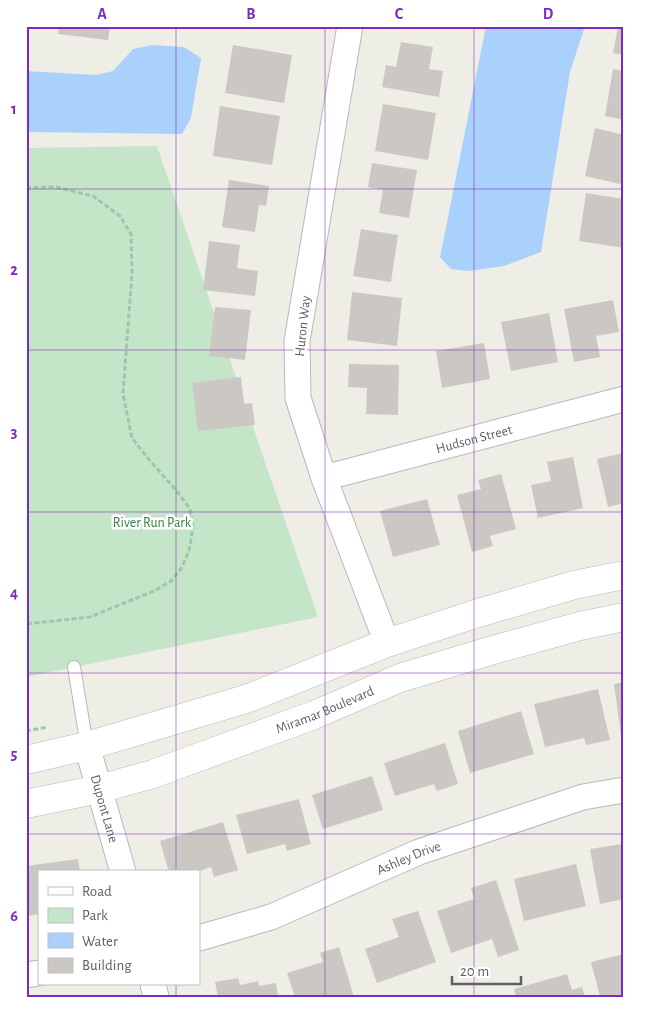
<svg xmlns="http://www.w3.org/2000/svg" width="650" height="1023" font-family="'Alegreya Sans',sans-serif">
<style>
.green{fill:#c4e5c7}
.water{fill:#aad1fb}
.building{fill:#cbc8c3}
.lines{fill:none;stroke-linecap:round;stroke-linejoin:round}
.service-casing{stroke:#b6b8bc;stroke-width:14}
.minor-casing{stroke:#b6b8bc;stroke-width:27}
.tertiary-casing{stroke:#b6b8bc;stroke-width:29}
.path{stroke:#9dc6ad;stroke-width:3;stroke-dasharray:5 2.5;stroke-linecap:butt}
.service{stroke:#fff;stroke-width:12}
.minor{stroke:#fff;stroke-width:25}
.tertiary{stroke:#fff;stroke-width:28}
.grid{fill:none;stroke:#7b2cbf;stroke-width:1;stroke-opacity:0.55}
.labels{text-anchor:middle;stroke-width:5;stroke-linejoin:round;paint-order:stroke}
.street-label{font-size:14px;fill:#5e6066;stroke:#fff}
.park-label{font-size:14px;fill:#388242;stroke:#fff}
.neatline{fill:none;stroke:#7b2cbf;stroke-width:2}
.grid-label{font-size:16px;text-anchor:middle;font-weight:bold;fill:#7b2cbf}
</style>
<rect width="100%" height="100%" fill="#efeee6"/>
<!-- green -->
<path class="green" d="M157 146 318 617 26 677V148Z"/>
<!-- water -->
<g class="water">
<path d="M486 26H585L570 72 541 252 504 266 468 271 451 269 440 257Z"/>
<path d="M153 45 184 47 201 58 191 118 182 134 26 132V71L96 75 113 71 133 49Z"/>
</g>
<!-- building -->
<g class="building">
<path d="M59 26H110L108 40 58 34Z"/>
<path d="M436 26H449L448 29Z"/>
<path d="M618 26H624V55L613 53Z"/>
<path d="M401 42 433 47 429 69 443 71 439 97 382 87 386 65 396 67Z"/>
<path d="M233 45 292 55 284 103 225 93Z"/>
<path d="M613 69 624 71V120L605 116Z"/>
<path d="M383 104 436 113 428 160 375 151Z"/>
<path d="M220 106 280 116 272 165 213 156Z"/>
<path d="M595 128 624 135V185L585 176Z"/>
<path d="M372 163 417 170 409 218 379 213 383 190 368 187Z"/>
<path d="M229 180 269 186 266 206 259 205 255 232 222 227Z"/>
<path d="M586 193 624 199V248L579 241Z"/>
<path d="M361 229 398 235 391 282 353 276Z"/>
<path d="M209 241 240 245 237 268 258 271 255 296 203 290Z"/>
<path d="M352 292 402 298 397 346 347 340Z"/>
<path d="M613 300 619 332 596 336 600 357 574 362 564 309Z"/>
<path d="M215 307 251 310 245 360 209 356Z"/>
<path d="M549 313 558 362 511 371 501 322Z"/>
<path d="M484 343 490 379 442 388 436 351Z"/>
<path d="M349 364 399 365 398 415 366 414 367 388 348 387Z"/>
<path d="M241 377 244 404 252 403 255 425 198 431 192 383Z"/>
<path d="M624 453V503L608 507 597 459Z"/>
<path d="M573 457 583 508 538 518 531 485 551 481 547 462Z"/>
<path d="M501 474 516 529 490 536 493 546 472 552 457 495 481 489 478 480Z"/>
<path d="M427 499 440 545 393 557 380 511Z"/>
<path d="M624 682V734L621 735 614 684Z"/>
<path d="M598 689 610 740 586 745 584 738 545 747 534 704Z"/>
<path d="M521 711 534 754 470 773 458 731Z"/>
<path d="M445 743 458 784 437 791 434 784 395 796 384 763Z"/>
<path d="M372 776 383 810 323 829 312 795Z"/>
<path d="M299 799 311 844 287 851 285 844 247 854 236 815Z"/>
<path d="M223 822 238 870 214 877 211 867 197 872H169L160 841Z"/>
<path d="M622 842H624V899L600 904 590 849 622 844Z"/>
<path d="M78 859 80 872H39V914L26 916V866Z"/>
<path d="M576 864 586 906 524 921 514 879Z"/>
<path d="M496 880 519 950 498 957 492 939 451 953 437 911 474 899 471 888Z"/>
<path d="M418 911 436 962 377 983 365 949 399 937 392 919Z"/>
<path d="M339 947 354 997H295L287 973 323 962 320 953Z"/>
<path d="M624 954V995L615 997H600L591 962Z"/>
<path d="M567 974 572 990 582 987 585 997H516L514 989Z"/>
<path d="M238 978 240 985 258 981 259 986 276 983 278 997H218L215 982Z"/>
</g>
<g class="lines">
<defs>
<path id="service" d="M74 667 87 746"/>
<g id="minor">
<path d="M350 26 297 341 298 398 324 478 387 643"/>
<path id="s1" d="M324 478 624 399"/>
<path id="s2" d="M87 746 123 872"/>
<path id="s3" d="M199 938 271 917 419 852 583 797 624 790"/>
<path d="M26 975 39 973"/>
<path d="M153 984 156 997"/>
</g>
<g id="tertiary">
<path d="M26 760 87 746 246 699 387 643 475 614 574 585 624 575"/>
<path id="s4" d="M26 804 99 789 153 774 314 715 400 678 493 650 580 626 624 617"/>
</g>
</defs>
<!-- service casing -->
<use href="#service" class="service-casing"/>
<!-- minor casing -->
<use href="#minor" class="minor-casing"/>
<!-- tertiary casing -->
<use href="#tertiary" class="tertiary-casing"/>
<!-- path -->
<g class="path">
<path d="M26 188 56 187 93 196 120 216 131 234 132 273 123 394 132 438 151 462 176 490 190 509 193 527 189 551 181 569 171 581 154 591 90 617 26 624"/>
<path d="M26 731 48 727"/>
</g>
<!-- service -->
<use href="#service" class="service"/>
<!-- minor -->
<use href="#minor" class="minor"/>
<!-- tertiary -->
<use href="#tertiary" class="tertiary"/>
</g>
<!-- grid -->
<path class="grid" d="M176 26V872M325 26V997M474 26V997M26 189H624M26 350H624M26 512H624M26 673H624M26 834H624M176 984V997"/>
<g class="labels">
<!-- street labels -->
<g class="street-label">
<text transform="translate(302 326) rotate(-84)" y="5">Huron Way</text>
<text dy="5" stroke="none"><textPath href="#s1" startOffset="155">Hudson Street</textPath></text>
<text dy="5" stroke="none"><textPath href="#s4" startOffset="314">Miramar Boulevard</textPath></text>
<text dy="5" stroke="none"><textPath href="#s2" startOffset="65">Dupont Lane</textPath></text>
<text dy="5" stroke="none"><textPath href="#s3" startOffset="225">Ashley Drive</textPath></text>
</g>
<!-- park labels -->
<g class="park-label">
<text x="152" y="527">River Run Park</text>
</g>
</g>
<!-- border -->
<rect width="650" height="1023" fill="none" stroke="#ffffff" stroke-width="55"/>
<!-- legend -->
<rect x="38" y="870" width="162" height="115" fill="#ffffff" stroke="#bfbfc2"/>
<rect x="48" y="887" width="25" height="8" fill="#ffffff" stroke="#bfbfc2"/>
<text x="82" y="896" font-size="15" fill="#5e6066">Road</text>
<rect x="48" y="908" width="25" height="15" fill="#c4e5c7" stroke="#bfbfc2"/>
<text x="82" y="920" font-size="15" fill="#5e6066">Park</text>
<rect x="48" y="933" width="25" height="15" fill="#aad1fb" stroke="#bfbfc2"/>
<text x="82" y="946" font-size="15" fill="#5e6066">Water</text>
<rect x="48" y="958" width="25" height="15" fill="#cbc8c3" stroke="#bfbfc2"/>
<text x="82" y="970" font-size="15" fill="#5e6066">Building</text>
<!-- scale -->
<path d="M452 976v8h69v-8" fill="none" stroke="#5e6066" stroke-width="2.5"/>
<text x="460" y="976" font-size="15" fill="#5e6066" stroke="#ffffff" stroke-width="4" paint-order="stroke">20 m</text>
<rect x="28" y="28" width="594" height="968" class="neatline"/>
<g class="grid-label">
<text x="102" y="19">A</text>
<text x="251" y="19">B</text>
<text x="399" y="19">C</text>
<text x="548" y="19">D</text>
<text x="14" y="114">1</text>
<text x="14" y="275">2</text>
<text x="14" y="437">3</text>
<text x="14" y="598">4</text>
<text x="14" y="759">5</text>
<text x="14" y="921">6</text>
</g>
</svg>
